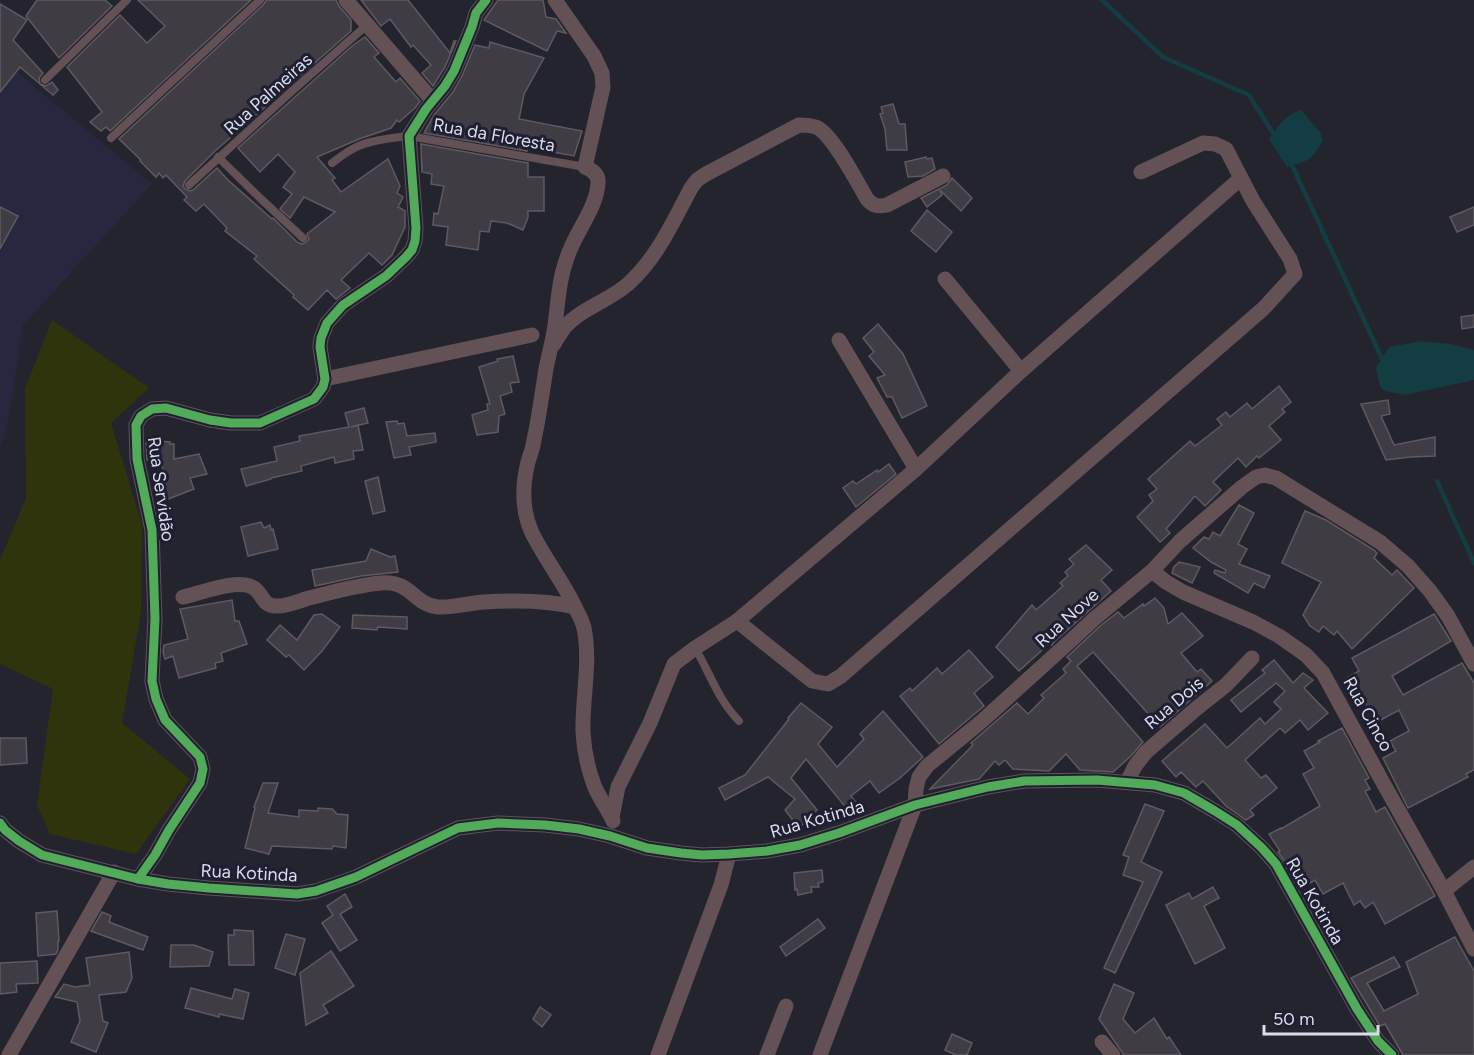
<svg xmlns="http://www.w3.org/2000/svg" width="1474" height="1055" font-family="Figtree,sans-serif">
<style>
.built{fill:#27273f}
.green{fill:#2f340d}
.water{fill:#143c43}
.lines{fill:none;stroke-linecap:round;stroke-linejoin:round}
.stream{stroke:#143c43;stroke-width:4.5}
.building{fill:#403c44;stroke:#5f5960;stroke-width:1.5}
.service{stroke:#635156;stroke-width:8}
.minor{stroke:#635156;stroke-width:15}
.cycleway-casing{stroke:#1f1f33;stroke-width:13}
.cycleway{stroke:#51ab58;stroke-width:9}
.labels{text-anchor:middle;stroke-width:6;stroke-linejoin:round;paint-order:stroke}
.street-label{font-size:18px;fill:#dcdcea;stroke:#1f1f33}
</style>
<rect width="100%" height="100%" fill="#24242f"/>
<!-- built -->
<path class="built" d="M0 58 152 184 23 325 7 427 0 447Z"/>
<!-- green -->
<path class="green" d="M52 320 149 388 111 423 142 525 141 613 122 723 190 779 136 854 50 834 37 805 53 689 0 664V560L26 498 25 389Z"/>
<!-- water -->
<g class="water">
<path d="M1301 110 1320 132 1323 140C1313 161 1307 161 1287 167L1269 139C1278 126 1286 114 1301 110Z"/>
<path d="M1422 341 1450 344 1474 350V380L1405 395 1385 391 1380 387 1376 368 1389 347Z"/>
</g>
<g class="lines">
<!-- stream -->
<g class="stream">
<path d="M1102 0 1163 57 1249 95 1276 138"/>
<path d="M1290 161 1384 363"/>
<path d="M1437 481 1474 563"/>
</g>
</g>
<!-- building -->
<g class="building">
<path d="M37 0H105L112 6 59 58 26 16Z"/>
<path d="M138 0H251L110 131 106 127 101 131 90 122 102 112 67 67 120 15 147 43 165 26Z"/>
<path d="M266 0H336L339 6 351 20V31L214 152 185 181 183 186 185 189 190 191 193 190 217 168 228 180 272 219 273 218 297 242 301 244 305 243 309 239 307 234 335 212 304 197 290 218 280 209 292 194 283 187 295 172 278 154 260 172 238 148 352 46 365 37 379 53 374 57 396 82 400 78 420 101 415 108 399 122 397 120 391 128 359 139 317 157 335 178 332 180 341 192 388 159 400 186 397 193 403 197 398 207 405 211V227L392 255 382 265 369 253 341 280 350 288 336 299 327 290 308 310 293 297 294 295 254 259 257 256 225 231 227 228 204 204 196 211 184 200 187 197 166 175 163 178 159 173 156 177 140 161 141 160 119 139 264 4Z"/>
<path d="M361 0H408L450 53 454 41H456L445 67 433 86 422 73 431 65 413 45 411 47 390 19 381 26Z"/>
<path d="M498 0H543L546 17 556 19 566 33 557 31 547 51 484 20Z"/>
<path d="M0 4 27 20 13 40 43 73 39 78 40 84 46 86 52 82 58 90 53 95 20 67 0 92Z"/>
<path d="M490 42 544 58 524 94 519 119 582 131 574 156 548 151 543 148 527 146V151L424 133 434 115 453 92 462 76 475 45 489 48Z"/>
<path d="M893 104 899 124H905L907 150H887L885 129 880 114 883 113 881 107Z"/>
<path d="M421 144 528 163V177H544V211H528V217L523 230 507 223 491 221 489 232 480 231 478 250 446 245 448 227 433 225 434 213 438 214 444 186 431 184 432 174 422 172Z"/>
<path d="M926 157 927 159 932 158 935 169 923 176 908 177 905 162Z"/>
<path d="M952 178 972 198 961 211 940 190 942 195 927 207 921 198 947 185Z"/>
<path d="M0 207 18 216 0 249Z"/>
<path d="M1474 207V225L1457 232 1450 217Z"/>
<path d="M927 210 952 232 936 252 911 231Z"/>
<path d="M1474 315V327L1462 329 1461 317Z"/>
<path d="M878 324 903 354 927 406 902 418 892 397H887L877 378 885 375 869 356 874 352 863 338Z"/>
<path d="M513 356 519 382 510 383 512 392 500 396 505 414 499 416 498 432 477 435 472 415 488 410 487 404H490L479 367 498 361 497 359Z"/>
<path d="M1279 386 1291 402 1282 409 1285 412 1269 426 1281 440 1259 458 1257 456 1246 467 1238 458 1213 482 1221 490 1205 506 1195 496 1166 529 1170 533 1160 542 1137 517 1153 501 1149 495 1157 489 1148 479 1190 441 1195 446 1222 425 1217 419 1226 412 1230 417 1247 403 1252 409Z"/>
<path d="M1388 400 1390 414 1381 416 1394 445 1435 437V456L1410 457 1386 460 1361 404Z"/>
<path d="M364 408 368 423 351 427 358 425 363 450 353 451 354 459 335 463 334 457 301 466 302 471 271 478V479L246 486 241 469 277 461 274 447 300 441 299 436 349 427 345 413Z"/>
<path d="M397 421 398 424 404 423 407 436 435 433 436 442 409 447 411 455 394 458 386 422Z"/>
<path d="M146 440 170 442V444H174V459L199 454 207 474 190 478 194 489 163 501 157 489 166 485 163 479 167 476 159 461 147 460Z"/>
<path d="M889 464 896 474 856 507 843 488 853 481 856 484 877 470 878 472Z"/>
<path d="M378 477 385 511 373 514 365 481Z"/>
<path d="M1239 505 1254 513 1238 544 1247 549 1239 564 1270 576 1264 588 1254 583 1248 593 1214 573 1215 570 1225 573 1226 570 1211 562 1193 548 1204 537 1209 539 1213 532 1220 536Z"/>
<path d="M1305 511 1326 520 1374 550 1377 553 1374 558 1392 575 1397 570 1414 588 1352 649 1337 631 1334 635 1323 626 1319 632 1310 626 1303 615 1321 582 1282 563Z"/>
<path d="M261 522 264 528 270 525 271 530 273 529 278 549 248 556 241 527Z"/>
<path d="M1086 545 1112 570 1101 580 1111 591 1054 642 1052 645 1050 643 1019 671 996 647 1032 605 1036 610 1063 586 1060 583 1068 576 1065 572 1074 564 1069 559Z"/>
<path d="M371 549 390 557 395 556 398 572 361 576 315 586 312 570 366 561Z"/>
<path d="M1179 562 1200 567 1192 583 1172 573 1174 567Z"/>
<path d="M1155 598 1164 608 1168 624 1182 613 1203 636 1181 653 1197 672 1201 669 1212 681 1160 727 1093 652 1077 666 1143 742 1130 757 1113 772 1080 770 1066 754 1049 771 1013 769 1005 760 999 765 995 761 979 779 930 789 973 745 971 743 1017 703 1028 714 1044 698 1041 695 1066 673 1063 669 1071 661 1067 657 1100 626 1118 612 1124 618 1143 604 1144 606Z"/>
<path d="M232 600 235 621H239L247 644 221 653 223 661 215 663 216 668 179 678 173 656 165 659 163 652 164 645 188 639 180 609Z"/>
<path d="M322 614 340 627 322 651 304 670 289 655 286 657 267 640 280 625 297 640 314 615Z"/>
<path d="M1434 614 1451 641 1392 676 1403 695 1462 663 1474 683V770L1466 774 1468 777 1408 808 1383 758 1396 751 1390 741 1409 731 1399 710 1377 722 1365 703 1356 708 1343 680 1359 671 1352 658Z"/>
<path d="M353 615 407 617V629L378 627 377 630 352 628Z"/>
<path d="M969 650 993 677 974 693 984 706 939 744 900 696 910 688 912 691 937 668 942 674Z"/>
<path d="M1274 660 1293 683 1303 673 1313 680 1304 688 1328 713 1308 730 1300 720 1285 733 1280 728 1245 760 1261 778 1266 775 1277 788 1250 810 1254 815 1246 820 1226 806 1203 781 1196 787 1181 772 1176 777 1162 761 1205 724 1227 748 1260 718 1265 724 1281 709 1274 702 1285 691 1276 683 1241 712 1231 700 1265 673 1262 670Z"/>
<path d="M801 703 832 727 818 744 837 767 864 739 860 734 883 711 923 757 900 778 879 793 870 781 851 796 860 808 852 815 806 759 791 778 817 810 799 828 785 810 795 799 768 777 725 800 719 788 745 775 789 719 788 718Z"/>
<path d="M1342 728 1369 778 1365 780 1370 789 1365 791 1376 812 1385 807 1435 896 1385 924 1373 902 1365 908 1360 901 1354 905 1343 883 1323 894 1315 880 1305 886 1294 864 1289 867 1278 852 1280 851 1269 834 1281 828V829L1320 806 1303 774 1314 768 1304 751 1320 742 1318 741Z"/>
<path d="M0 738H26L27 763 0 765Z"/>
<path d="M263 783H278L268 813 299 817V810L318 811V808L332 809 337 814 348 815 346 848 333 846 332 849 272 846 269 854 245 848 255 808 254 807Z"/>
<path d="M1145 804 1164 811 1141 862 1162 872 1115 973 1104 968 1143 882 1123 875 1129 857 1123 855Z"/>
<path d="M822 870 823 882 818 883 819 887H811L812 892 798 895 797 889 795 890 794 873Z"/>
<path d="M1213 887 1219 898 1204 906 1225 948 1195 964 1166 905 1189 893 1192 899Z"/>
<path d="M345 894 352 907 340 914 357 940 340 951 322 923 333 915 327 906Z"/>
<path d="M57 911 59 941H58V950L56 954 38 956 36 913Z"/>
<path d="M102 912 111 916 109 922 148 937 143 950 91 931Z"/>
<path d="M818 919 825 928 786 956 780 947Z"/>
<path d="M234 930 253 931 254 965H229L228 935H234Z"/>
<path d="M286 934 305 939 295 975 275 968Z"/>
<path d="M1455 937 1474 971V1055H1403L1385 1024 1380 1026 1351 978 1394 957 1400 967 1367 983 1384 1011 1418 994 1406 962Z"/>
<path d="M171 945H194L213 952 209 966 170 967Z"/>
<path d="M331 951 354 986 323 1005 328 1013 306 1025 300 973Z"/>
<path d="M129 952 132 978 126 992 99 995 103 1021 108 1023 96 1052 71 1042 80 1021 77 1002 55 997 64 984 75 987 90 985 86 958Z"/>
<path d="M37 961 38 983 16 984 17 992 0 994V963Z"/>
<path d="M1114 984 1134 993 1123 1019 1135 1033 1154 1018 1167 1039 1169 1037 1181 1055H1124L1099 1019Z"/>
<path d="M191 988 232 999 235 989 249 993 243 1019 219 1014V1017L185 1008Z"/>
<path d="M540 1007 551 1015 542 1027 533 1019Z"/>
<path d="M952 1034 972 1043 967 1055H956L945 1050Z"/>
</g>
<g class="lines">
<!-- service -->
<g class="service">
<path d="M45 80 127 0"/>
<path d="M111 138 260 0"/>
<path d="M218 157 260 198 303 238"/>
<path d="M332 163C341 156 350 149 361 145 376 139 393 138 409 136L585 167"/>
<path d="M189 185 292 91 367 25"/>
<path d="M695 648C710 673 718 700 739 721"/>
</g>
<!-- minor -->
<g class="minor">
<path d="M346 0 433 101"/>
<path d="M555 0 594 56 602 73 603 87 585 167C592 170 599 175 598 183 597 208 574 234 567 258 559 279 558 302 555 325 553 340 549 354 546 369 542 393 539 417 534 440 533 448 530 455 528 462 522 486 522 511 532 533 544 557 561 579 573 603 577 612 582 619 584 628 591 662 582 698 583 732 584 750 588 769 594 785 599 798 608 809 613 821"/>
<path d="M945 279 1021 371"/>
<path d="M839 340 916 469"/>
<path d="M554 344C557 338 561 333 564 328 581 308 609 301 628 284 657 258 673 222 691 188L697 180 706 174 799 125C806 125 812 125 818 128 834 137 857 182 867 199 873 206 878 207 887 205L943 176"/>
<path d="M325 379 532 335"/>
<path d="M1152 571 1166 582 1183 592 1253 622 1279 636 1306 655 1323 673 1382 781 1444 891 1474 949"/>
<path d="M183 597C201 593 233 580 250 586 264 591 260 607 278 606 288 606 299 601 309 598 333 592 357 585 381 583 411 580 414 605 438 607 453 608 469 603 484 602 514 600 546 600 575 607"/>
<path d="M737 621 812 681 828 684 841 676 1264 308 1295 274 1290 259 1253 201 1226 149 1215 144 1203 143 1141 172"/>
<path d="M1127 782 1135 766 1146 752 1197 708 1226 685 1252 658"/>
<path d="M612 817 618 787 650 723 674 664 695 648 737 621 916 469 1021 371 1240 179"/>
<path d="M0 823 5 830 19 841 42 855 138 879 168 884 209 888 297 894 316 891 356 877 458 828 498 823 545 825 579 829 610 836 647 848 681 853 702 855 729 854 767 851 800 845 839 833 915 805 988 787 1024 781 1097 780 1155 785 1184 793 1215 811 1237 825 1262 848 1276 864 1357 1009 1378 1041 1392 1055"/>
<path d="M138 879 155 855 169 830 200 783 203 769 200 757 165 720 156 699 152 681 155 619 152 530 137 459 136 425 141 416 152 409 166 408 210 420 231 423H260L314 399 323 387 325 379 320 347 321 338 327 323 343 305 386 276 406 257 412 250 415 241 416 228 409 136 426 109 445 86 454 71 472 27 476 13 486 0"/>
<path d="M1444 891 1474 867"/>
<path d="M1102 1042 1113 1055"/>
<path d="M9 1055 114 872"/>
<path d="M658 1055 721 885 729 854"/>
<path d="M767 1055 786 1006"/>
<path d="M820 1055 915 805 916 789 919 777 927 766 982 721 1077 635 1094 619 1152 571 1180 541 1242 487 1256 477 1265 475 1276 478 1380 542 1408 566 1430 591 1448 616 1474 664"/>
</g>
<defs>
<g id="cycleway">
<path d="M0 823 5 830 19 841 42 855 138 879 168 884 209 888 297 894 316 891 356 877 458 828 498 823 545 825 579 829 610 836 647 848 681 853 702 855 729 854 767 851 800 845 839 833 915 805 988 787 1024 781 1097 780 1155 785 1184 793 1215 811 1237 825 1262 848 1276 864 1357 1009 1378 1041 1392 1055"/>
<path d="M138 879 155 855 169 830 200 783 203 769 200 757 165 720 156 699 152 681 155 619 152 530 137 459 136 425 141 416 152 409 166 408 210 420 231 423H260L314 399 323 387 325 379 320 347 321 338 327 323 343 305 386 276 406 257 412 250 415 241 416 228 409 136 426 109 445 86 454 71 472 27 476 13 486 0"/>
</g>
</defs>
<!-- cycleway casing -->
<use href="#cycleway" class="cycleway-casing"/>
<!-- cycleway -->
<use href="#cycleway" class="cycleway"/>
</g>
<g class="labels">
<!-- street labels -->
<g class="street-label">
<text transform="translate(268 94) rotate(-42)" y="6">Rua Palmeiras</text>
<text transform="translate(494 135) rotate(10)" y="6">Rua da Floresta</text>
<text transform="translate(161 489) rotate(82)" y="6">Rua Servidão</text>
<text transform="translate(1067 618) rotate(-42)" y="6">Rua Nove</text>
<text transform="translate(1174 703) rotate(-40)" y="6">Rua Dois</text>
<text transform="translate(1368 714) rotate(61)" y="6">Rua Cinco</text>
<text transform="translate(817 819) rotate(-16)" y="6">Rua Kotinda</text>
<text transform="translate(249 873) rotate(3)" y="6">Rua Kotinda</text>
<text transform="translate(1315 901) rotate(60)" y="6">Rua Kotinda</text>
</g>
</g>
<!-- scale -->
<path d="M1264 1025v9h114v-9" fill="none" stroke="#dcdcea" stroke-width="3"/>
<text x="1273" y="1025" font-size="18" fill="#dcdcea" stroke="#1f1f33" stroke-width="4.5" paint-order="stroke">50 m</text>
</svg>
